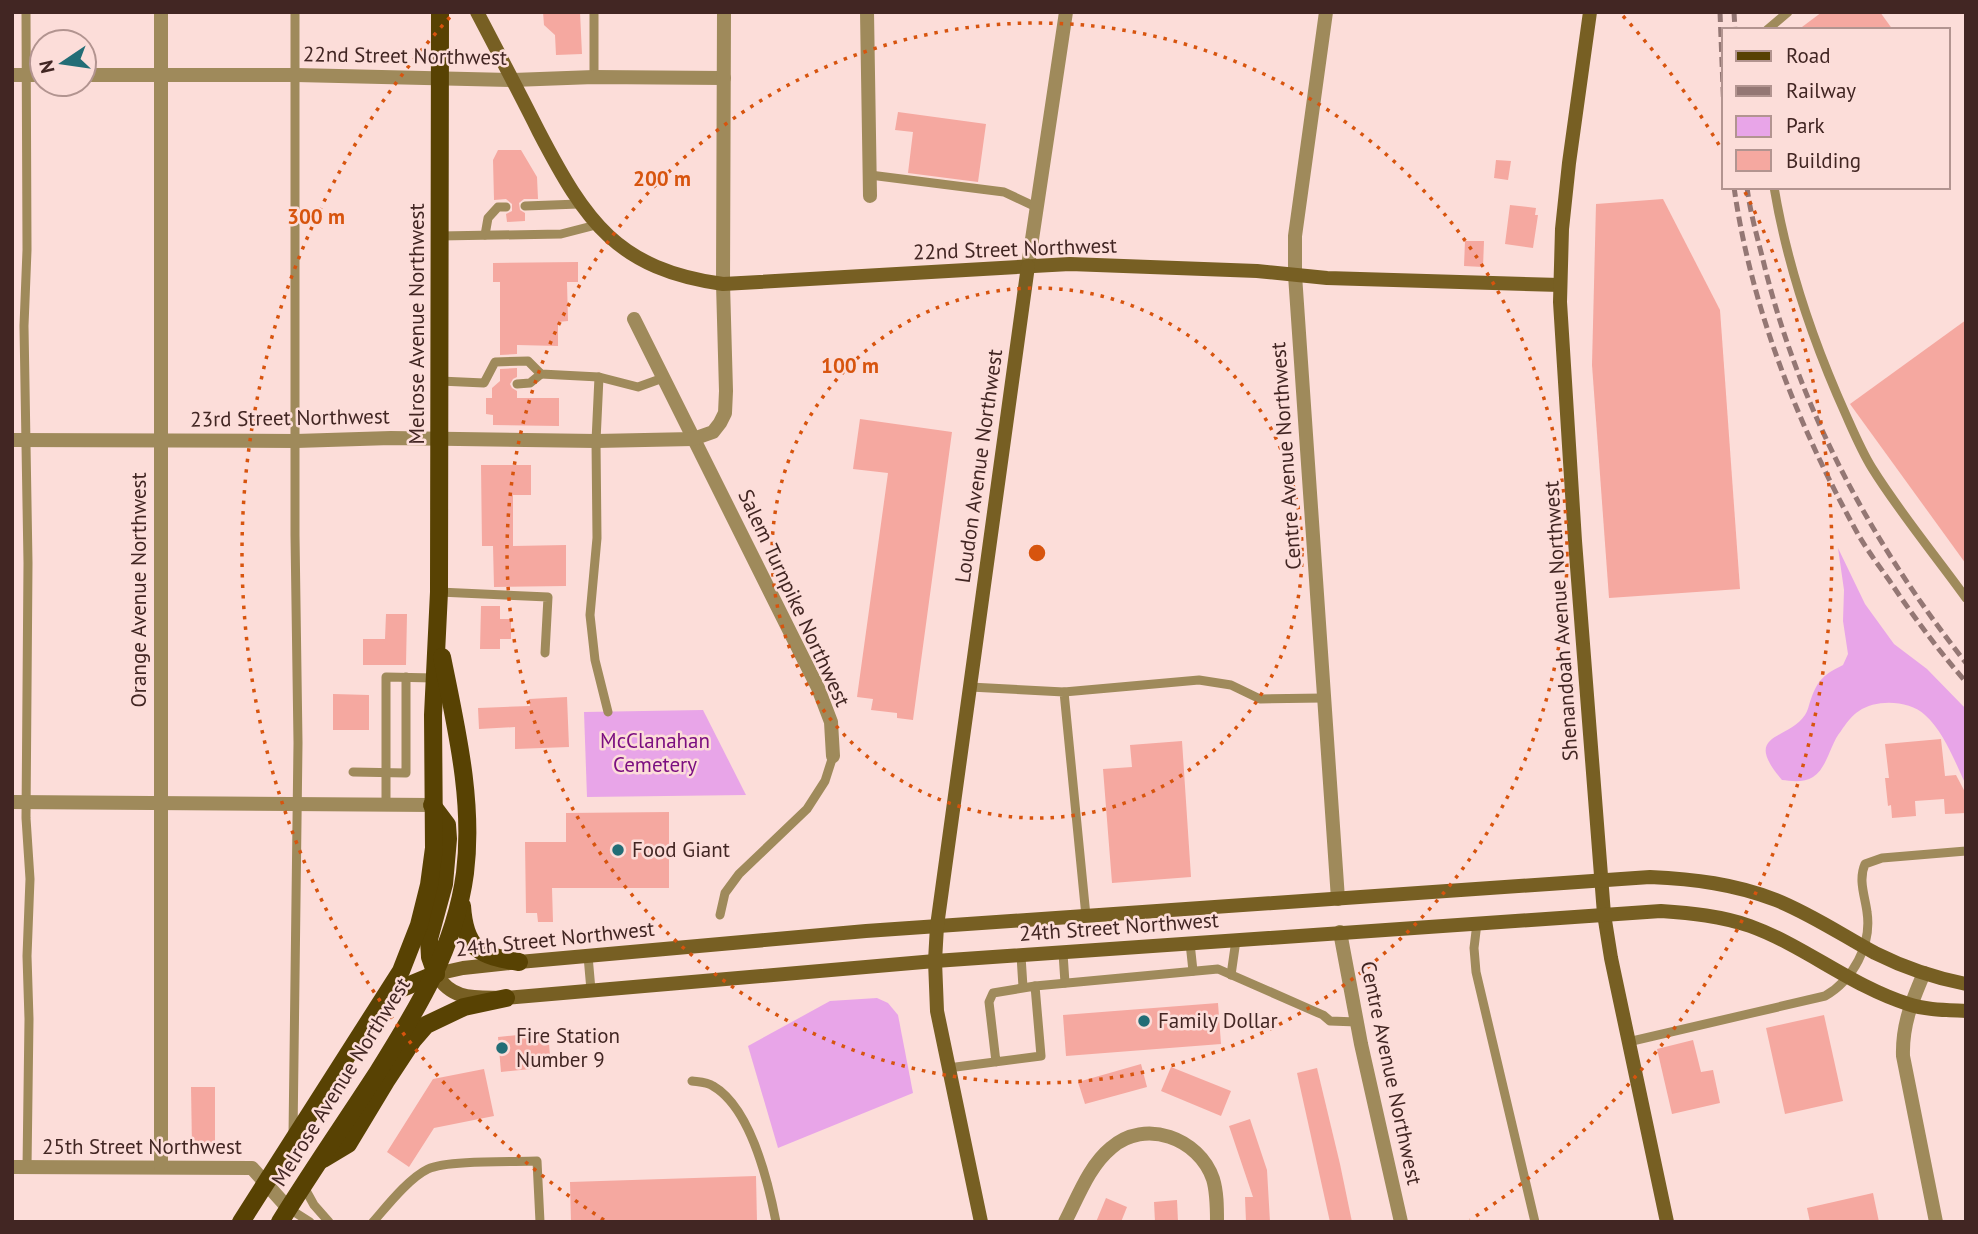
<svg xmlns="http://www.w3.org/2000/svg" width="1978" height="1234" font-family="'PT Sans',sans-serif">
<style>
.green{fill:#e8a5e8}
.building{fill:#f5a8a0}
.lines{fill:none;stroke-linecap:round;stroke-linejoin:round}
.lane{stroke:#9f8a5b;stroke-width:9}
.street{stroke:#9f8a5b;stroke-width:14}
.secondary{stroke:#775f23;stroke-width:14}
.primary{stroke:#584203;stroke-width:18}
.rail{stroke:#947774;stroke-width:5;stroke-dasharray:10 5;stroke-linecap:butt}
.ring{fill:none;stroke:#d7540e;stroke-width:3.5;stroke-dasharray:3.5 7}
.poi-dot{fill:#236d76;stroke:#fcddd9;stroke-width:2.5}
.labels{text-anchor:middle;stroke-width:5;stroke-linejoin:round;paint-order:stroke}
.street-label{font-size:21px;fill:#422623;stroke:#fcddd9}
.park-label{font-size:21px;fill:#7c0f80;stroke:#fcddd9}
.poi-label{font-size:21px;fill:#422623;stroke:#fcddd9;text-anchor:start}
.centre{fill:#d7540e;stroke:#fcddd9;stroke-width:3.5}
.ring-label{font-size:21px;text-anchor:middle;font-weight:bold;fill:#d7540e;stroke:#fcddd9;stroke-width:5;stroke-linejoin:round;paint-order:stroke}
</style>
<rect width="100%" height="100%" fill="#fcddd9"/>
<!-- green -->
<g class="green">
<path d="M1838 548 1865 604 1894 644 1927 669 1966 709V785C1955 762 1944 732 1925 715 1909 700 1876 699 1859 711 1852 715 1845 725 1841 731 1830 744 1828 767 1813 777 1804 783 1791 781 1782 780 1741 732 1788 741 1805 715 1808 711 1809 704 1811 699 1818 679 1825 674 1843 665L1848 654 1843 621 1844 590Z"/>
<path d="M703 710 746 795 587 797 584 712Z"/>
<path d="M877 998 888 1003 898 1015 913 1093 778 1148 748 1046 830 1001Z"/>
</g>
<!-- building -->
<g class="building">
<path d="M543 12H580L582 54 556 55 555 35 544 25Z"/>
<path d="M1822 12H1880L1893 30H1798Z"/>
<path d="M898 112 986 124 978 182 908 173 913 132 895 130Z"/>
<path d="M498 150H521L537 177 538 199H524L519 203 520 210 525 213V221L507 222 506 214 512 211V204L506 199 494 200 493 160Z"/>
<path d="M1496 160 1511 161 1508 180 1494 178Z"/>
<path d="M1663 199 1720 310 1740 589 1609 598 1592 365 1596 204Z"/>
<path d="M1510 205 1536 208 1535 215H1538L1533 248 1505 244Z"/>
<path d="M1465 241H1484L1483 267 1464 266Z"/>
<path d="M578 262V282H567L568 321 558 322V346L517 345V354L500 355V282H493V263Z"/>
<path d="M1966 320V564L1850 404Z"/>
<path d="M517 368V377L513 379 510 384 512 388 517 391V398H559V426L493 425V415L486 414V398H492V388L500 381V369Z"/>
<path d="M860 419 952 432 913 720 897 718V713L871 710 873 699 857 697 888 473 853 469Z"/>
<path d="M481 465H531V495H513V546L566 545V586L494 587 493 546H482Z"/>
<path d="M481 606H500V619H511V639H500V649H480Z"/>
<path d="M386 614H407L406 665H363V639H385Z"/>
<path d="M333 694 369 695V730H333Z"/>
<path d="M567 697 569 747 515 749V727L479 729 478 708 530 706 529 699Z"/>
<path d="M1941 739 1945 776 1956 775 1965 792 1966 813 1945 814 1944 799 1915 801 1916 816 1892 818 1891 805 1888 806 1885 778H1889L1885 744Z"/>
<path d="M1182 741 1191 877 1112 883 1103 769 1132 767 1130 745Z"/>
<path d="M669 812V888H552L553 922H538L537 913H526L525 842H566V813Z"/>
<path d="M1218 1003 1221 1044 1066 1056 1063 1015Z"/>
<path d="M1824 1015 1843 1101 1785 1114 1766 1028Z"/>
<path d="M548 1032 551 1067 501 1072 498 1037Z"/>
<path d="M1693 1040 1701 1072 1713 1070 1720 1103 1672 1114 1657 1049Z"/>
<path d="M1141 1064 1147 1087 1085 1104 1078 1082Z"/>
<path d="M1171 1067 1231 1091 1221 1116 1161 1091Z"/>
<path d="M1317 1068 1340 1164 1352 1222H1330L1297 1073Z"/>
<path d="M484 1069 494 1116 434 1128 409 1167 387 1152 433 1079Z"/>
<path d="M191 1087H215V1147H192Z"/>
<path d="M1250 1119 1267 1170 1270 1222H1246L1245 1197H1253L1229 1126Z"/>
<path d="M756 1176 757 1222H571L570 1182Z"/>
<path d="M1873 1193 1879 1222H1810L1807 1208Z"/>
<path d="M1106 1198 1127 1207 1121 1222H1096Z"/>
<path d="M1177 1200 1178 1222H1155L1154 1202Z"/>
</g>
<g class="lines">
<!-- lane -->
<g class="lane">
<path d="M26 12 27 250 24 326 28 563 26 818 30 879 27 956 29 1019 27 1167"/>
<path d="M1767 30 1788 12"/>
<path d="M594 77V12"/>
<path d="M870 175 1004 192 1036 207"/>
<path d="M1774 187C1787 265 1814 344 1846 415 1854 433 1862 452 1872 468 1900 513 1935 555 1966 598"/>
<path d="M525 206 579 204"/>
<path d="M485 235 488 218 498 207H506"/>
<path d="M440 236 561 234 596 225"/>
<path d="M599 377 596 441 597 538 590 615 595 660 608 712"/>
<path d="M440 381 484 383 495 362 528 361 541 374 599 377 638 387 663 378"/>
<path d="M517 384 530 383 541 374"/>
<path d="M439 592 548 597 545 653"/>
<path d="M970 687 1064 692 1086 916"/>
<path d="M1064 692 1199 680 1231 685 1260 699 1323 698"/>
<path d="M353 772 406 773V677"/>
<path d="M386 804V677L435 678"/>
<path d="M720 915 725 893 739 874 807 809 825 781 833 756"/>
<path d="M1477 923 1474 948 1476 972 1535 1222"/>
<path d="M1190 943 1193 971"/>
<path d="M1063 953 1065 983"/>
<path d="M588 956 591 990"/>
<path d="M1021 956 1023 987"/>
<path d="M1231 975 1236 940"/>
<path d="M1035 986 1218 969 1323 1015 1330 1021 1357 1022"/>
<path d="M1628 1042 1825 996C1853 980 1872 945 1867 912 1865 896 1858 880 1865 864L1882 858 1966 851"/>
<path d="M948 1068 1041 1056 1035 986 993 993 989 1002 996 1062"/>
<path d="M692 1081C699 1082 707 1082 713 1086 751 1108 768 1181 776 1222"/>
<path d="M293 1136 298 743 295 535V12"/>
<path d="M304 1187 314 1205 329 1222"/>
<path d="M288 1208 310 1222"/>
<path d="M373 1222C387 1206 409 1178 428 1169 447 1160 513 1162 537 1161L540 1222"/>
</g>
<!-- street -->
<g class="street">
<path d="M867 12 870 196"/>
<path d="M1326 12 1295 236V275L1338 899"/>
<path d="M12 75H42"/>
<path d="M84 75H296L513 80 594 77 724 78"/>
<path d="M1028 266 1066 12"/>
<path d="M634 319 818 688 831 722 833 756"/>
<path d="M12 440 296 441 391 438 596 441 693 439 713 432 720 423 725 413 726 391 723 284 724 12"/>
<path d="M12 802 432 805"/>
<path d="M1340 932 1361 1044 1401 1222"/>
<path d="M1924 973C1912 1001 1902 1025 1903 1056L1936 1222"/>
<path d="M12 1167 252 1168 288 1208"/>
<path d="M161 1167V12"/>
<path d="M1065 1222C1078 1197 1089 1166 1111 1148 1145 1118 1199 1138 1213 1179 1217 1192 1217 1207 1217 1222"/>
</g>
<!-- secondary -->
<g class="secondary">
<path d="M477 12C498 52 519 92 539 132 586 222 617 269 723 284L1070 264 1257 271 1327 278 1560 285"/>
<path d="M1590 12 1569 163 1562 229 1560 302 1575 541 1604 914 1611 958 1667 1222"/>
<path d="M1966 984C1935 978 1903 967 1875 953 1842 935 1811 914 1776 900 1735 884 1694 879 1650 877L866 931 519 962 463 968 436 974C453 1002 476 997 506 998L935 961 1661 911C1691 913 1721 916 1750 926 1805 946 1851 986 1908 1004 1926 1010 1946 1010 1966 1011"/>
<path d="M981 1222 937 1011 935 961 937 926 1028 266"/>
</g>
<!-- primary -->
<g class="primary">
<path d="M432 805 447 825 448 839 444 884 429 939 430 957 436 974"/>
<path d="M462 906C465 949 479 956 519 962"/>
<path d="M387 1000 400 989 436 974"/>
<path d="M323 1159 348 1144 386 1081 413 1040 426 1025 464 1007 506 998"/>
<path d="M241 1222 401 971 419 925 429 885 434 848 433 715 439 592 440 12"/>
<path d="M280 1222C311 1172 344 1124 376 1075 416 1011 455 949 465 873 474 801 456 727 442 657"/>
</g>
<!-- rail -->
<g class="rail">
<path d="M1720 12 1724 113"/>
<path d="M1734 12 1735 30"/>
<path d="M1734 187C1751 309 1800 430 1859 536 1868 551 1879 566 1889 580 1913 616 1938 650 1966 682"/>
<path d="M1747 187C1750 212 1757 236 1763 260 1799 409 1872 544 1966 663"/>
</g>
</g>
<!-- distance rings -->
<g class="ring">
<circle cx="1037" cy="553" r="265"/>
<circle cx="1037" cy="553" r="530"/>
<path d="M604 1220A795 795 0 0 1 451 16M1623 16A795 795 0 0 1 1722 150M1745 192A795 795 0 0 1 1470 1220"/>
</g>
<!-- markers -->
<g class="poi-dot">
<circle cx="618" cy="850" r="7"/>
<circle cx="1144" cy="1021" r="7"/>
<circle cx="502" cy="1048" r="7"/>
</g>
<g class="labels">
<!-- street labels -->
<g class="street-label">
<text transform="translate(405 56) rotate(1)" y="7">22nd Street Northwest</text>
<text transform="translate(1015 249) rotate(-2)" y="7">22nd Street Northwest</text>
<text transform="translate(417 324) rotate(-90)" y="7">Melrose Avenue Northwest</text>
<text transform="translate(290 418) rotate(-1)" y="7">23rd Street Northwest</text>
<text transform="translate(1286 456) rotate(-94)" y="7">Centre Avenue Northwest</text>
<text transform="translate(979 466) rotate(-82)" y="7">Loudon Avenue Northwest</text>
<text transform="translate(139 590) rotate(-90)" y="7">Orange Avenue Northwest</text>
<text transform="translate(794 598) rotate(65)" y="7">Salem Turnpike Northwest</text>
<text transform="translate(1561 621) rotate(-94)" y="7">Shenandoah Avenue Northwest</text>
<text transform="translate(1119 927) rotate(-4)" y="7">24th Street Northwest</text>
<text transform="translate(555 939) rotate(-6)" y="7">24th Street Northwest</text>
<text transform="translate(1391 1073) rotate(78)" y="7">Centre Avenue Northwest</text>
<text transform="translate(341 1082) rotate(-58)" y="7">Melrose Avenue Northwest</text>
<text x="142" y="1154">25th Street Northwest</text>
</g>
<!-- park labels -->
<g class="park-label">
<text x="655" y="748">McClanahan<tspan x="655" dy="24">Cemetery</tspan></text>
</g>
<!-- poi labels -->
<g class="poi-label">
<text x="632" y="857">Food Giant</text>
<text x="1158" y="1028">Family Dollar</text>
<text x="516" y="1043">Fire Station<tspan x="516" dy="24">Number 9</tspan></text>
</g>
</g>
<circle cx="1037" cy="553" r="10" class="centre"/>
<g class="ring-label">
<text x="662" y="186">200 m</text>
<text x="316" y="224">300 m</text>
<text x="850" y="373">100 m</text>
</g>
<!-- border -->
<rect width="1978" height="1234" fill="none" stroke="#422623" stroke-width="28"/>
<!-- legend -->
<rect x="1722" y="28" width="228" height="161" fill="#fcddd9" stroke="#b29490" stroke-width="2"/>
<rect x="1736" y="51" width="35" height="10" fill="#584203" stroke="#b29490" stroke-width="2"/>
<text x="1786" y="63" font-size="21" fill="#422623">Road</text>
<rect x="1736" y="86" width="35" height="10" fill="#947774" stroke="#b29490" stroke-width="2"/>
<text x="1786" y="98" font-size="21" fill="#422623">Railway</text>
<rect x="1736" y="116" width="35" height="21" fill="#e8a5e8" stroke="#b29490" stroke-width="2"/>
<text x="1786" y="133" font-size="21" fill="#422623">Park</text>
<rect x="1736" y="150" width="35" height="21" fill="#f5a8a0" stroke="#b29490" stroke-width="2"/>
<text x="1786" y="168" font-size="21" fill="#422623">Building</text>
<!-- north arrow -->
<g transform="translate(63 63) rotate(257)"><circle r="33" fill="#fcddd9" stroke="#b29490" stroke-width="2"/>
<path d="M0-5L12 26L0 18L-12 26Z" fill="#236d76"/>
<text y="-10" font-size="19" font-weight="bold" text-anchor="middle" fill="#422623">N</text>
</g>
</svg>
